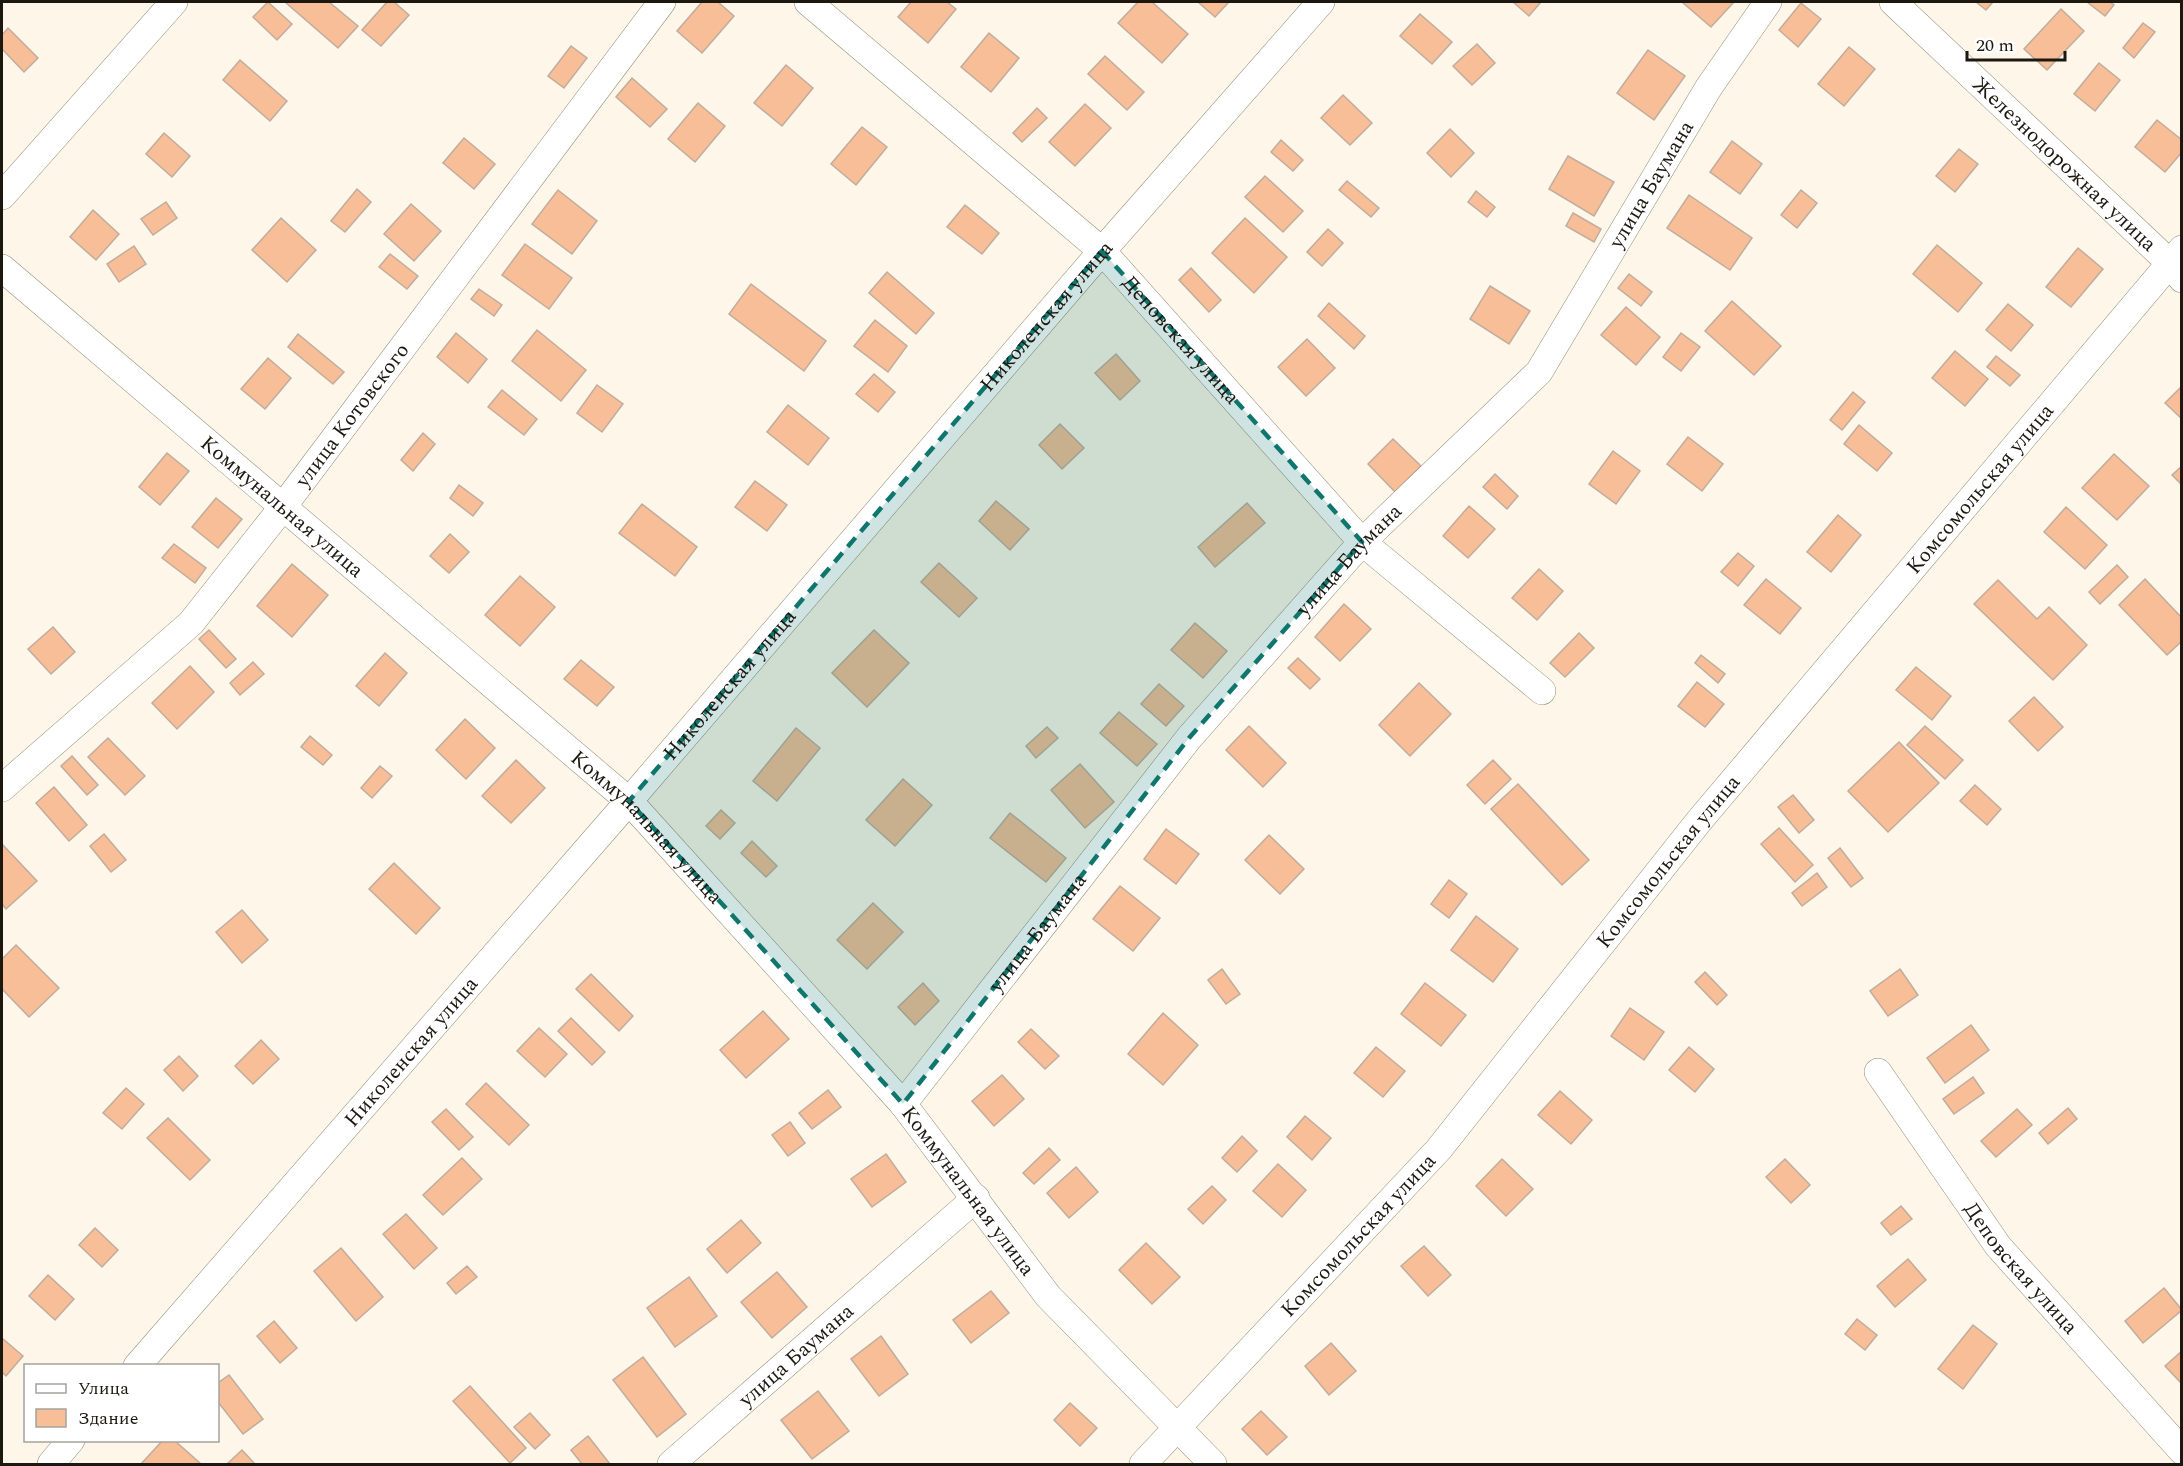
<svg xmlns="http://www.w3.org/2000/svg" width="2183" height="1466" font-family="Spectral,serif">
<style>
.building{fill:#f7be97;stroke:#c1ac9d;stroke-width:1.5}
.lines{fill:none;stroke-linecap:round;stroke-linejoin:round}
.minor-casing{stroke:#968c77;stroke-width:28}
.minor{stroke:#fff;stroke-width:27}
.marked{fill:#0f766e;fill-opacity:0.2;stroke:#0f766e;stroke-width:4.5;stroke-dasharray:12 8;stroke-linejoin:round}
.labels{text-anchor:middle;stroke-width:5;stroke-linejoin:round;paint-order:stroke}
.street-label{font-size:21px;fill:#1c1810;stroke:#fff}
</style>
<rect width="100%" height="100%" fill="#fef7e9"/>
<!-- building -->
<g class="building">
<path d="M268 2 292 24 277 40 253 17Z"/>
<path d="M285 2H329L358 26 338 48Z"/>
<path d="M387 2H394L409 15 381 46 362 30Z"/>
<path d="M702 2H718L734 16 702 53 677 31Z"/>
<path d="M911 2H947L956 9 928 43 898 17Z"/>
<path d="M1138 2H1152L1188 34 1162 63 1118 23Z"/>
<path d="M1198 2H1229L1215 17Z"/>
<path d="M1513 2H1541L1529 16Z"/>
<path d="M1682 2H1734L1711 27Z"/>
<path d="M1976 2H1993L1986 10Z"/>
<path d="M2087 2H2110L2114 5 2105 16Z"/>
<path d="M1801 3 1821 19 1798 47 1779 30Z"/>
<path d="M2061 9 2084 31 2047 70 2024 49Z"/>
<path d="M1420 14 1452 42 1432 64 1400 36Z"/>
<path d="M2143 23 2155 32 2134 58 2123 48Z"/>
<path d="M8 28 38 58 24 72 2 49V35Z"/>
<path d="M989 33 1019 58 991 92 961 67Z"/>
<path d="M1477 44 1495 63 1472 85 1453 66Z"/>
<path d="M571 46 587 58 564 88 548 76Z"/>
<path d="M1849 47 1875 69 1844 106 1818 84Z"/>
<path d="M1648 50 1685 76 1654 120 1617 93Z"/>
<path d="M1105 56 1144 92 1127 110 1088 74Z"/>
<path d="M240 60 287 101 270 121 223 80Z"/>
<path d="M2099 63 2120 80 2095 111 2074 94Z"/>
<path d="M786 65 813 88 782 126 754 103Z"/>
<path d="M632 78 667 109 650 127 616 97Z"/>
<path d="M1343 95 1372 123 1350 145 1321 118Z"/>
<path d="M698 103 725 126 695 162 668 139Z"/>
<path d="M1085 104 1111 128 1075 166 1049 142Z"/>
<path d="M1037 108 1047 118 1022 142 1013 133Z"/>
<path d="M2157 120 2182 140V152L2165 172 2135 147Z"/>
<path d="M862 127 887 147 856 185 831 164Z"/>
<path d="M1450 129 1474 153 1451 177 1427 153Z"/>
<path d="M164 133 190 156 172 177 146 154Z"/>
<path d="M464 138 495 164 474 189 443 163Z"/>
<path d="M1281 140 1303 160 1293 171 1271 152Z"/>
<path d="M1732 141 1762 164 1740 194 1710 172Z"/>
<path d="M1959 149 1978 164 1955 192 1936 176Z"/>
<path d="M1568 156 1614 182 1594 216 1549 189Z"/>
<path d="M1265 176 1303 211 1283 232 1245 197Z"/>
<path d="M1347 181 1379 208 1371 217 1339 190Z"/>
<path d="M357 189 371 202 345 232 331 221Z"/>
<path d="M558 190 597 221 572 254 532 224Z"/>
<path d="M1801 190 1817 203 1797 228 1781 215Z"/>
<path d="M1476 191 1495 207 1487 217 1468 202Z"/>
<path d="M1689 195 1752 238 1730 270 1667 228Z"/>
<path d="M166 202 177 218 153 235 141 219Z"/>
<path d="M411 204 441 231 414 261 384 234Z"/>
<path d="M965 205 999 233 982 254 947 227Z"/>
<path d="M93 210 119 234 96 260 70 237Z"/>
<path d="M1573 213 1601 229 1594 242 1566 226Z"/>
<path d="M281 218 316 250 287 282 252 250Z"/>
<path d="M1245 218 1287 257 1254 293 1212 253Z"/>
<path d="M1328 229 1343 243 1322 266 1307 252Z"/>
<path d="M525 244 572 278 549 309 502 275Z"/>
<path d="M1937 245 1982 283 1958 312 1913 274Z"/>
<path d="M134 246 146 264 119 282 107 264Z"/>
<path d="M2078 248 2103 269 2071 307 2046 287Z"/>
<path d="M390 254 418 276 407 289 379 267Z"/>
<path d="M1191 268 1221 300 1209 312 1179 280Z"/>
<path d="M887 272 934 313 916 334 869 293Z"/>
<path d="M1629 274 1652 292 1641 306 1618 288Z"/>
<path d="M751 284 826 341 804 371 729 314Z"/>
<path d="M1490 286 1530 311 1509 344 1470 319Z"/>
<path d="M479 289 502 305 494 316 471 299Z"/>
<path d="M1732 301 1781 346 1754 375 1705 331Z"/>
<path d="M1329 303 1365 336 1354 349 1318 316Z"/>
<path d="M2008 304 2033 325 2011 351 1986 330Z"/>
<path d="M1626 307 1660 337 1636 365 1601 335Z"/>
<path d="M875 320 907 346 888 372 854 346Z"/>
<path d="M537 330 586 370 561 401 512 361Z"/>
<path d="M456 333 487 359 468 383 437 357Z"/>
<path d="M1681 333 1700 347 1681 371 1663 357Z"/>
<path d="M298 334 344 372 333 384 288 347Z"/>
<path d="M1307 339 1335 368 1306 396 1278 367Z"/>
<path d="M1955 351 1988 379 1965 406 1932 378Z"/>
<path d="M1116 354 1140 381 1120 400 1095 373Z"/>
<path d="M1996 356 2020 375 2010 386 1987 367Z"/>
<path d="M268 358 291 378 265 409 241 389Z"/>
<path d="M874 374 895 392 878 412 856 394Z"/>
<path d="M597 385 623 404 602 432 577 413Z"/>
<path d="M2182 386V419L2165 403Z"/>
<path d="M502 390 537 419 524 435 488 407Z"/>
<path d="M1853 392 1865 402 1842 430 1830 420Z"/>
<path d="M788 405 829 438 808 465 767 432Z"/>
<path d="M1060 424 1084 448 1062 469 1039 445Z"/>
<path d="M1859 425 1892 453 1877 471 1844 444Z"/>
<path d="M423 433 435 444 413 471 401 460Z"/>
<path d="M1688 437 1723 464 1702 491 1667 464Z"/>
<path d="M1393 439 1421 466 1395 492 1368 464Z"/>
<path d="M1613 451 1640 471 1616 504 1589 484Z"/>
<path d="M167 453 189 471 160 505 139 487Z"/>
<path d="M2114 454 2149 486 2117 520 2082 488Z"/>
<path d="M2182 466V485L2172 475Z"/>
<path d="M1495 474 1518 496 1507 509 1483 487Z"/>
<path d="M755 481 787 505 767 531 735 507Z"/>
<path d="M459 485 483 503 473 516 450 498Z"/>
<path d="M216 498 242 519 218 548 192 527Z"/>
<path d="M996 501 1029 529 1010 550 979 521Z"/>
<path d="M1247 503 1265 523 1215 567 1198 547Z"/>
<path d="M642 504 697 547 675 576 619 533Z"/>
<path d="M1469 506 1495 529 1468 558 1443 536Z"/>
<path d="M2066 507 2107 545 2085 569 2044 532Z"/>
<path d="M1838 515 1861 535 1831 572 1807 552Z"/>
<path d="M450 534 469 552 449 573 430 556Z"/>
<path d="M174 544 206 568 195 583 162 558Z"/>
<path d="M1738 553 1754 566 1738 586 1721 572Z"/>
<path d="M939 563 977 598 959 617 921 582Z"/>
<path d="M292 564 328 595 292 637 257 606Z"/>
<path d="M2117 565 2128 577 2100 604 2089 592Z"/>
<path d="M1539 569 1563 591 1537 620 1512 598Z"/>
<path d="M520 576 555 607 520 646 485 615Z"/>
<path d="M1766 579 1801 608 1780 634 1744 605Z"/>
<path d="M2145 579 2182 618V641L2167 655 2119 605Z"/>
<path d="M1998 580 2037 619 2049 607 2087 645 2053 680 1974 604Z"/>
<path d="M1344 604 1371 629 1340 661 1315 637Z"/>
<path d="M1195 623 1227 651 1203 678 1171 650Z"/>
<path d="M53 627 75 652 51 674 28 649Z"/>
<path d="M209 630 236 659 226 668 199 639Z"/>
<path d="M874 630 909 663 867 707 832 673Z"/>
<path d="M1579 633 1594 648 1565 677 1550 663Z"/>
<path d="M385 653 407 673 379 706 356 686Z"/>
<path d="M1701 655 1725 674 1718 683 1695 663Z"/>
<path d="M1298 658 1320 679 1310 689 1288 668Z"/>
<path d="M581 660 614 687 597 706 564 679Z"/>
<path d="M253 662 264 674 240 695 230 683Z"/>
<path d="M190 666 214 692 177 729 152 703Z"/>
<path d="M1916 667 1951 696 1932 720 1896 690Z"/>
<path d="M1697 682 1724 704 1705 727 1678 706Z"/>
<path d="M1419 683 1451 714 1410 756 1379 725Z"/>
<path d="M1159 684 1184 706 1166 726 1141 704Z"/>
<path d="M2034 697 2063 727 2038 751 2009 721Z"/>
<path d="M1119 712 1157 744 1137 766 1100 733Z"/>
<path d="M465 719 495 748 466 779 436 750Z"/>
<path d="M1249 726 1286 763 1263 787 1226 750Z"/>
<path d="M1925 726 1963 760 1945 779 1907 745Z"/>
<path d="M1047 727 1058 738 1036 758 1026 746Z"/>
<path d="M796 728 820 748 777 801 753 781Z"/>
<path d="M310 736 332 755 323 765 301 747Z"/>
<path d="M108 738 145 776 125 795 88 757Z"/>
<path d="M1899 742 1939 783 1888 832 1848 791Z"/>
<path d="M72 756 98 785 87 795 61 766Z"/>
<path d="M516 760 545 788 511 823 482 796Z"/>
<path d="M1493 760 1511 779 1485 804 1467 785Z"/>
<path d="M1080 764 1114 802 1085 828 1051 790Z"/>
<path d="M380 766 392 776 372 798 361 788Z"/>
<path d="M903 779 932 805 895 846 866 820Z"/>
<path d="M1518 784 1589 860 1562 885 1491 809Z"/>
<path d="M1975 785 2001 809 1987 825 1960 801Z"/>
<path d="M54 787 87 825 69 841 36 803Z"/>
<path d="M1793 795 1814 820 1799 833 1778 807Z"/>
<path d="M721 810 735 823 720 839 706 826Z"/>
<path d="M1010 813 1066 858 1046 882 990 838Z"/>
<path d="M1779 828 1813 865 1795 882 1761 844Z"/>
<path d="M1166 829 1199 854 1176 884 1144 859Z"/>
<path d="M104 834 126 860 111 872 90 846Z"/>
<path d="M1269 835 1304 869 1280 894 1245 860Z"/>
<path d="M752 841 777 866 766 877 741 853Z"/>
<path d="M2 844 37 881 6 909 2 904Z"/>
<path d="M1840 848 1863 878 1851 887 1828 858Z"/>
<path d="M394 863 440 908 416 934 369 889Z"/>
<path d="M1817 873 1827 887 1802 906 1792 893Z"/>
<path d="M1449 880 1467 894 1449 918 1431 904Z"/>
<path d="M1120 886 1160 918 1133 951 1093 919Z"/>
<path d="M873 903 903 932 867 969 837 940Z"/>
<path d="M242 910 268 940 242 963 216 932Z"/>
<path d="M1476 916 1518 949 1493 982 1451 950Z"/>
<path d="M16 945 59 988 29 1017 2 989V959Z"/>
<path d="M1222 969 1240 994 1226 1004 1208 980Z"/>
<path d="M1900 969 1918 995 1888 1016 1870 991Z"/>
<path d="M1705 972 1727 995 1717 1005 1695 982Z"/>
<path d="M591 974 633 1016 619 1031 576 989Z"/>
<path d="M923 983 939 1001 915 1025 898 1007Z"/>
<path d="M1425 983 1466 1015 1441 1046 1401 1014Z"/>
<path d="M1630 1008 1664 1032 1644 1060 1611 1036Z"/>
<path d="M763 1011 789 1039 746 1078 720 1050Z"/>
<path d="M1163 1013 1198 1045 1163 1085 1128 1054Z"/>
<path d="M571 1018 605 1052 592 1065 558 1031Z"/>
<path d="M1971 1025 1989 1050 1945 1083 1927 1058Z"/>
<path d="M539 1028 567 1054 545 1077 517 1051Z"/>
<path d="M1031 1029 1059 1056 1045 1069 1018 1042Z"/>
<path d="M261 1040 279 1059 253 1084 235 1066Z"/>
<path d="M1376 1047 1405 1071 1383 1097 1354 1073Z"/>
<path d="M1689 1047 1714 1069 1695 1092 1669 1070Z"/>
<path d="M179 1056 198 1076 183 1091 164 1070Z"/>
<path d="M1002 1075 1024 1099 994 1126 972 1101Z"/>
<path d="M1973 1077 1984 1093 1954 1114 1943 1099Z"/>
<path d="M486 1083 529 1125 509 1145 466 1104Z"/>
<path d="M126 1088 144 1104 122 1129 103 1113Z"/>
<path d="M828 1090 841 1107 812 1129 799 1113Z"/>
<path d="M1560 1091 1592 1120 1571 1144 1538 1115Z"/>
<path d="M2068 1108 2077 1119 2048 1144 2039 1133Z"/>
<path d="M446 1109 473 1137 459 1150 432 1122Z"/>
<path d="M2017 1109 2032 1125 1996 1157 1981 1141Z"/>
<path d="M1305 1116 1331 1138 1312 1160 1287 1137Z"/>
<path d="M168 1118 210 1160 190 1180 147 1138Z"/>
<path d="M790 1122 805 1143 788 1156 772 1135Z"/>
<path d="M1242 1136 1257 1151 1237 1172 1222 1158Z"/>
<path d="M1049 1148 1060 1160 1034 1184 1023 1173Z"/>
<path d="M886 1154 906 1182 872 1207 851 1179Z"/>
<path d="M462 1158 482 1179 443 1215 423 1195Z"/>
<path d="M1502 1159 1533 1189 1506 1216 1476 1186Z"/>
<path d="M1785 1159 1810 1185 1791 1203 1766 1177Z"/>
<path d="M1278 1164 1306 1190 1282 1217 1253 1191Z"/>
<path d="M1076 1167 1098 1192 1069 1218 1047 1193Z"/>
<path d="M1212 1186 1226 1200 1203 1224 1188 1209Z"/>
<path d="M1901 1206 1912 1219 1891 1235 1881 1223Z"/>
<path d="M406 1214 437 1248 414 1269 383 1234Z"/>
<path d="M741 1220 761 1243 727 1273 707 1249Z"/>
<path d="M95 1228 118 1250 102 1267 79 1245Z"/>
<path d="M1146 1243 1180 1277 1152 1304 1119 1270Z"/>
<path d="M1424 1246 1451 1275 1428 1296 1401 1266Z"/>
<path d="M341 1248 383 1297 356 1321 314 1271Z"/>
<path d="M1908 1259 1926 1280 1895 1307 1877 1286Z"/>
<path d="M467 1266 477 1277 456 1294 447 1283Z"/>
<path d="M777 1272 807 1307 772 1338 741 1302Z"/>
<path d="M48 1275 74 1299 55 1320 29 1296Z"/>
<path d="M689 1277 717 1316 675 1347 647 1308Z"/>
<path d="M2164 1288 2182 1310 2143 1343 2125 1321Z"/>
<path d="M991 1291 1009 1313 971 1343 953 1320Z"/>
<path d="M1857 1319 1877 1335 1865 1350 1845 1334Z"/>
<path d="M274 1321 297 1348 280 1363 257 1336Z"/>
<path d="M1973 1325 1997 1344 1963 1389 1938 1369Z"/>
<path d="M881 1336 908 1374 879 1396 851 1359Z"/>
<path d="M2 1338 23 1356 6 1376 2 1372Z"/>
<path d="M1331 1343 1356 1371 1329 1395 1305 1366Z"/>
<path d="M2182 1351V1384L2165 1366Z"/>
<path d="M643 1357 686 1414 657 1437 613 1380Z"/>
<path d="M229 1375 263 1419 243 1434 218 1402V1383Z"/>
<path d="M470 1386 526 1448 510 1463 453 1401Z"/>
<path d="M818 1391 849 1431 812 1459 781 1420Z"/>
<path d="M1070 1403 1097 1428 1080 1446 1054 1420Z"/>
<path d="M1261 1411 1287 1437 1267 1455 1242 1429Z"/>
<path d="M530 1413 550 1435 535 1449 514 1427Z"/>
<path d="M588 1436 610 1464H582L571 1450Z"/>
<path d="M163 1440H174L201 1464H141Z"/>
<path d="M242 1450 255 1464H227Z"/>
</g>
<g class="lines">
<defs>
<g id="minor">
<path id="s1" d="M808 2 1102 251 1362 542 1542 691"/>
<path id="s2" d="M1893 2 2170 263 2182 279"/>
<path d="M2 196 174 2"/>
<path id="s3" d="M2 268 629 801 903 1104 1048 1296 1213 1464"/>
<path id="s4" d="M2 788 191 623 282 508 662 2"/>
<path id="s5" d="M1878 1072 1998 1246 2182 1451"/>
<path id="s6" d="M903 1104 1189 738 1362 542 1539 372 1709 87 1768 2"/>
<path id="s7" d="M137 1366 629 801 1102 251 1321 2"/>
<path d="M51 1464 71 1440"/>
<path id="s8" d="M671 1464 976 1198"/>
<path id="s9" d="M1143 1464 1439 1149 1699 821 2182 249"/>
</g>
</defs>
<!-- minor casing -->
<use href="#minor" class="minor-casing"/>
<!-- minor -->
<use href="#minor" class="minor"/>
</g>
<!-- marked area -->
<path class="marked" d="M1102 251 1362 542 1189 738 903 1104 629 801Z"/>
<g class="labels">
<!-- street labels -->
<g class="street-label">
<text dy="7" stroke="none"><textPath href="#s2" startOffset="236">Железнодорожная улица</textPath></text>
<text dy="7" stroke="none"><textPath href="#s6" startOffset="1190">улица Баумана</textPath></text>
<text dy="7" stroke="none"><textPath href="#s7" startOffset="1389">Николенская улица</textPath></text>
<text dy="7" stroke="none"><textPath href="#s1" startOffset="504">Деповская улица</textPath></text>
<text dy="7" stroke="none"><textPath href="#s4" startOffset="514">улица Котовского</textPath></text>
<text dy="7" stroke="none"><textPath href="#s9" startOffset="1286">Комсомольская улица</textPath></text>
<text dy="7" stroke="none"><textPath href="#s3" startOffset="368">Коммунальная улица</textPath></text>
<text dy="7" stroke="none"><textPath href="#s6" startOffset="704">улица Баумана</textPath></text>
<text dy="7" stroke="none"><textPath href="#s7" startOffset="903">Николенская улица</textPath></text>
<text dy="7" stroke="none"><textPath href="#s3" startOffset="854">Коммунальная улица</textPath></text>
<text dy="7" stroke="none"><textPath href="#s9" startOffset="800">Комсомольская улица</textPath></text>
<text dy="7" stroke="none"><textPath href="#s6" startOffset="218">улица Баумана</textPath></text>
<text dy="7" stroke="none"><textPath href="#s7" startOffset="417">Николенская улица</textPath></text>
<text dy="7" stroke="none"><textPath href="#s3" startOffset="1340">Коммунальная улица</textPath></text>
<text dy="7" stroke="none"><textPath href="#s9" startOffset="314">Комсомольская улица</textPath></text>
<text dy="7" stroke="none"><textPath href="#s5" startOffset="243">Деповская улица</textPath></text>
<text dy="7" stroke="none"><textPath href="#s8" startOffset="166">улица Баумана</textPath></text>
</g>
</g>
<!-- border -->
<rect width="2183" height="1466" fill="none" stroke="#1c1810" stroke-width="6"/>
<!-- legend -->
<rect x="24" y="1364" width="195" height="78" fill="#ffffff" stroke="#a4a39f" stroke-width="1.5"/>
<rect x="36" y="1384" width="30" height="9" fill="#ffffff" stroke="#a4a39f" stroke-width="1.5"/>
<text x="78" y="1394" font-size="18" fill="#1c1810">Улица</text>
<rect x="36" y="1409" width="30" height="18" fill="#f7be97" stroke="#a4a39f" stroke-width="1.5"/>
<text x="78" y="1424" font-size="18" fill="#1c1810">Здание</text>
<!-- scale -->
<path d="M1967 51v9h98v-9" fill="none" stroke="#1c1810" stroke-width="3"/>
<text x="1976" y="51" font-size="18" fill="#1c1810" stroke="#ffffff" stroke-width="4.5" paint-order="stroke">20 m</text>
</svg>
